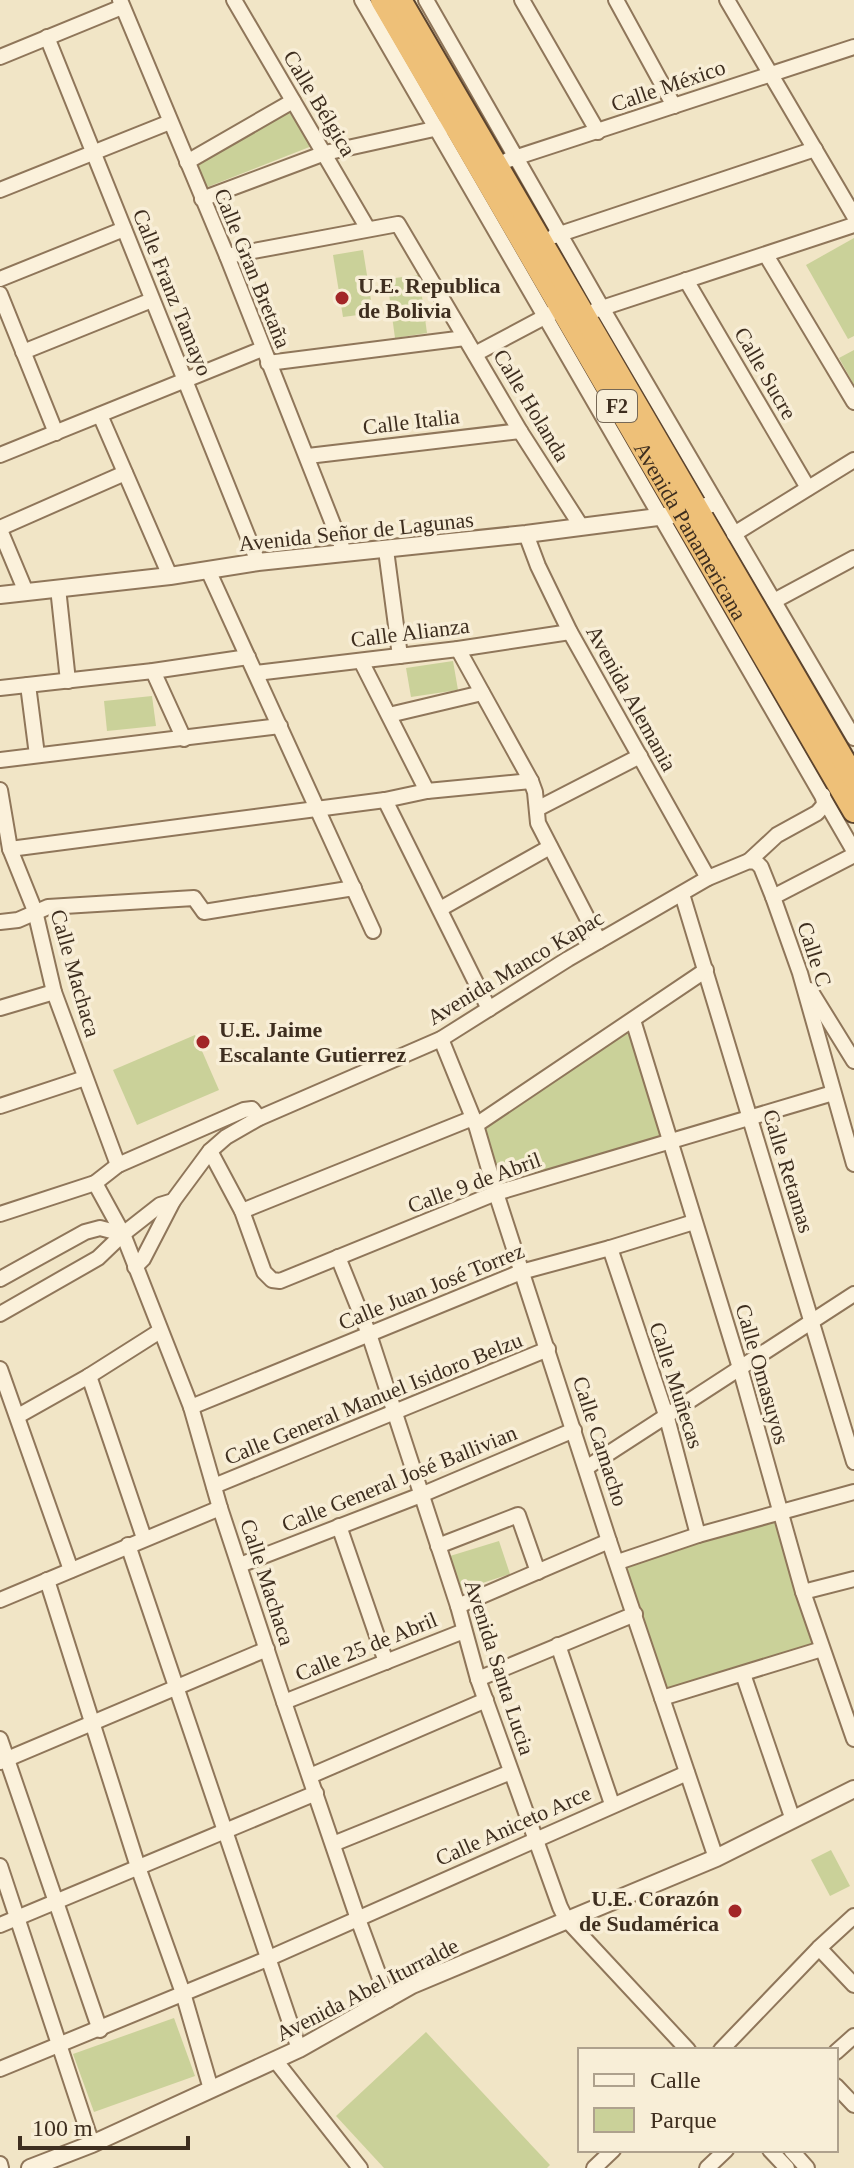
<svg xmlns="http://www.w3.org/2000/svg" width="854" height="2168" font-family="Georgia,serif">
<style>
.green{fill:#cad199}
.lines{fill:none;stroke-linecap:round;stroke-linejoin:round}
.minor-casing{stroke:#8f765a;stroke-width:18}
.tertiary-casing{stroke:#8f765a;stroke-width:20}
.trunk-casing{stroke:#5c442e;stroke-width:26}
.minor{stroke:#fbf1db;stroke-width:14}
.tertiary{stroke:#fbf1db;stroke-width:16}
.trunk{stroke:#eec078;stroke-width:22}
.poi-dot{fill:#a22627;stroke:#f8eed7;stroke-width:3}
.labels{text-anchor:middle;stroke-width:7;stroke-linejoin:round;paint-order:stroke}
.shield{fill:#f8eed7;stroke:#766856;stroke-width:2}
.shield-label{font-size:20px;font-weight:bold;fill:#3e2e1f}
.street-label{font-size:22px;fill:#3e2e1f;stroke:#f8eed7}
.poi-label{font-size:22px;font-weight:bold;fill:#3e2e1f;stroke:#f8eed7;text-anchor:start}
</style>
<rect width="100%" height="100%" fill="#f1e5c6"/>
<!-- green -->
<g class="green">
<path d="M289 107 312 146 205 188 194 162Z"/>
<path d="M854 238V336L848 339 806 265Z"/>
<path d="M363 250 373 313 343 317 333 255Z"/>
<path d="M419 275 427 333 395 338 387 279Z"/>
<path d="M854 350V385L839 358Z"/>
<path d="M453 661 458 690 411 697 406 668Z"/>
<path d="M152 696 156 726 107 731 104 701Z"/>
<path d="M628 1027 662 1137 500 1184 481 1125Z"/>
<path d="M195 1035 219 1090 137 1125 113 1070Z"/>
<path d="M777 1518 817 1647 665 1689 625 1562Z"/>
<path d="M499 1541 510 1574 461 1590 450 1556Z"/>
<path d="M831 1850 850 1886 830 1896 811 1860Z"/>
<path d="M174 2018 195 2076 94 2112 73 2054Z"/>
<path d="M426 2032 550 2165 547 2168H384L336 2116Z"/>
</g>
<g class="lines">
<defs>
<g id="minor">
<path d="M120 0 227 256 344 552"/>
<path d="M234 0 368 229"/>
<path d="M362 0 854 851"/>
<path d="M426 0 602 308 854 738"/>
<path d="M522 0 598 132"/>
<path d="M616 0 674 106"/>
<path d="M727 0 854 216"/>
<path d="M47 37 258 562"/>
<path d="M0 57 122 7"/>
<path d="M508 160 854 47"/>
<path d="M187 162 293 101"/>
<path d="M0 190 170 122"/>
<path d="M202 199 325 153 443 127"/>
<path d="M554 236 815 149"/>
<path d="M766 255 854 402"/>
<path d="M227 256 398 224 520 431 581 526"/>
<path d="M0 279 124 229"/>
<path d="M686 280 808 488"/>
<path d="M0 294 56 433"/>
<path d="M596 310 854 225"/>
<path d="M23 352 152 300"/>
<path d="M475 354 552 313"/>
<path d="M268 363 465 338"/>
<path d="M100 415 170 576"/>
<path d="M0 455 262 349"/>
<path d="M308 456 520 431"/>
<path d="M0 528 125 473"/>
<path d="M0 530 26 592"/>
<path d="M526 534 538 566 570 632 708 878"/>
<path d="M734 534 854 460"/>
<path d="M386 550 400 656"/>
<path d="M208 570 373 931"/>
<path d="M58 588 68 681"/>
<path d="M774 601 854 558"/>
<path d="M458 649 531 781 535 792 538 823 599 941"/>
<path d="M361 661 427 791"/>
<path d="M153 671 184 739"/>
<path d="M256 673 458 649 570 632"/>
<path d="M28 685 37 755"/>
<path d="M0 688 153 671 248 657"/>
<path d="M389 715 482 693"/>
<path d="M0 760 280 726"/>
<path d="M0 790 10 849 35 911 54 992 118 1165"/>
<path d="M385 800 489 1009"/>
<path d="M537 809 640 756"/>
<path d="M10 849 385 800 427 791 531 781"/>
<path d="M749 861 777 835 817 813 824 805 823 795"/>
<path d="M682 894 854 1462"/>
<path d="M773 897 800 973 854 1164"/>
<path d="M440 909 550 847"/>
<path d="M0 922 18 920 48 907 194 898 204 912 354 888"/>
<path d="M810 990 854 1061"/>
<path d="M0 1008 54 992"/>
<path d="M633 1020 740 1368 803 1592 854 1739"/>
<path d="M441 1039 476 1125 496 1193 609 1541 716 1858"/>
<path d="M0 1106 85 1078"/>
<path d="M476 1125 706 970"/>
<path d="M210 1151 242 1211 264 1272 272 1280 280 1281 496 1193 833 1093"/>
<path d="M95 1183 123 1234 191 1407 220 1508 284 1702 358 1919 388 2000"/>
<path d="M242 1211 473 1118"/>
<path d="M0 1214 95 1183 118 1165 244 1110 252 1109 259 1118"/>
<path d="M123 1234 160 1205 173 1201 210 1151 226 1137 259 1118 441 1039 568 959 708 878 749 861 756 862 761 867 773 897 854 855"/>
<path d="M610 1248 667 1418 698 1535"/>
<path d="M338 1257 369 1334 458 1606 478 1679 560 1907 566 1919 688 2050"/>
<path d="M135 1267 143 1259 173 1201"/>
<path d="M0 1279 85 1232 100 1228 123 1234 98 1258 0 1314"/>
<path d="M0 1369 71 1570"/>
<path d="M89 1376 144 1538"/>
<path d="M191 1407 521 1272 610 1248 694 1222"/>
<path d="M18 1416 89 1376 160 1331"/>
<path d="M586 1468 854 1294"/>
<path d="M214 1486 548 1349"/>
<path d="M339 1526 386 1662"/>
<path d="M128 1545 299 2049"/>
<path d="M438 1546 518 1515 538 1572"/>
<path d="M618 1562 698 1535 854 1492"/>
<path d="M240 1565 421 1495 574 1430"/>
<path d="M47 1580 138 1867 183 1993 211 2089"/>
<path d="M803 1592 854 1579"/>
<path d="M0 1600 220 1508"/>
<path d="M458 1606 609 1541"/>
<path d="M558 1645 612 1804"/>
<path d="M743 1674 793 1820"/>
<path d="M478 1679 635 1614"/>
<path d="M662 1698 822 1649"/>
<path d="M284 1702 464 1631"/>
<path d="M0 1739 100 2030"/>
<path d="M0 1762 267 1649"/>
<path d="M310 1776 486 1700"/>
<path d="M333 1844 511 1772"/>
<path d="M0 1866 92 2144"/>
<path d="M0 1925 316 1793"/>
<path d="M819 1948 854 1985"/>
<path d="M721 2050 819 1948 854 1916"/>
<path d="M836 2052 854 2036"/>
<path d="M275 2060 360 2168"/>
<path d="M0 2069 267 1959 687 1773"/>
<path d="M836 2086 854 2105"/>
<path d="M770 2150 787 2168"/>
<path d="M791 2150 807 2168"/>
<path d="M0 2164 1 2168"/>
<path d="M594 2168 613 2150"/>
<path d="M707 2168 726 2150"/>
</g>
<g id="tertiary">
<path d="M0 595 170 576 258 562 526 534 681 514 715 503"/>
<path d="M30 2168 92 2144 299 2049 412 1985 716 1858 854 1789"/>
</g>
<g id="trunk">
<path id="s1" d="M382 0 854 811"/>
<path d="M400 0 854 778"/>
</g>
</defs>
<!-- minor casing -->
<use href="#minor" class="minor-casing"/>
<!-- tertiary casing -->
<use href="#tertiary" class="tertiary-casing"/>
<!-- trunk casing -->
<use href="#trunk" class="trunk-casing"/>
<!-- minor -->
<use href="#minor" class="minor"/>
<!-- tertiary -->
<use href="#tertiary" class="tertiary"/>
<!-- trunk -->
<use href="#trunk" class="trunk"/>
</g>
<!-- markers -->
<g class="poi-dot">
<circle cx="342" cy="298" r="8"/>
<circle cx="203" cy="1042" r="8"/>
<circle cx="735" cy="1911" r="8"/>
</g>
<g class="labels">
<!-- shield labels -->
<rect class="shield" x="597" y="390" width="40" height="32" rx="6"/>
<g class="shield-label">
<text x="617" y="413">F2</text>
</g>
<!-- street labels -->
<g class="street-label">
<text transform="translate(668 85) rotate(-19)" y="8">Calle México</text>
<text transform="translate(320 103) rotate(59)" y="8">Calle Bélgica</text>
<text transform="translate(253 268) rotate(68)" y="8">Calle Gran Bretaña</text>
<text transform="translate(173 292) rotate(68)" y="8">Calle Franz Tamayo</text>
<text transform="translate(766 373) rotate(60)" y="8">Calle Sucre</text>
<text transform="translate(532 405) rotate(59)" y="8">Calle Holanda</text>
<text transform="translate(411 421) rotate(-7)" y="8">Calle Italia</text>
<text dy="8" stroke="none"><textPath href="#s1" startOffset="614">Avenida Panamericana</textPath></text>
<text transform="translate(356 531) rotate(-6)" y="8">Avenida Señor de Lagunas</text>
<text transform="translate(410 632) rotate(-7)" y="8">Calle Alianza</text>
<text transform="translate(632 698) rotate(61)" y="8">Avenida Alemania</text>
<text transform="translate(815 954) rotate(72)" y="8">Calle C</text>
<text transform="translate(515 967) rotate(-31)" y="8">Avenida Manco Kapac</text>
<text transform="translate(76 973) rotate(74)" y="8">Calle Machaca</text>
<text transform="translate(789 1171) rotate(73)" y="8">Calle Retamas</text>
<text transform="translate(474 1182) rotate(-20)" y="8">Calle 9 de Abril</text>
<text transform="translate(431 1286) rotate(-22)" y="8">Calle Juan José Torrez</text>
<text transform="translate(763 1374) rotate(74)" y="8">Calle Omasuyos</text>
<text transform="translate(677 1385) rotate(72)" y="8">Calle Muñecas</text>
<text transform="translate(373 1398) rotate(-22)" y="8">Calle General Manuel Isidoro Belzu</text>
<text transform="translate(601 1441) rotate(72)" y="8">Calle Camacho</text>
<text transform="translate(399 1478) rotate(-22)" y="8">Calle General José Ballivian</text>
<text transform="translate(268 1582) rotate(72)" y="8">Calle Machaca</text>
<text transform="translate(366 1646) rotate(-22)" y="8">Calle 25 de Abril</text>
<text transform="translate(500 1667) rotate(72)" y="8">Avenida Santa Lucia</text>
<text transform="translate(513 1825) rotate(-24)" y="8">Calle Aniceto Arce</text>
<text transform="translate(367 1989) rotate(-27)" y="8">Avenida Abel Iturralde</text>
</g>
<!-- poi labels -->
<g class="poi-label">
<text x="358" y="293">U.E. Republica<tspan x="358" dy="25">de Bolivia</tspan></text>
<text x="219" y="1037">U.E. Jaime<tspan x="219" dy="25">Escalante Gutierrez</tspan></text>
<text x="719" y="1906" text-anchor="end">U.E. Corazón<tspan x="719" dy="25">de Sudamérica</tspan></text>
</g>
</g>
<!-- legend -->
<rect x="578" y="2048" width="260" height="104" fill="#f8eed7" stroke="#aea18d" stroke-width="2"/>
<rect x="594" y="2074" width="40" height="12" fill="#fbf1db" stroke="#aea18d" stroke-width="2"/>
<text x="650" y="2088" font-size="24" fill="#3e2e1f">Calle</text>
<rect x="594" y="2108" width="40" height="24" fill="#cad199" stroke="#aea18d" stroke-width="2"/>
<text x="650" y="2128" font-size="24" fill="#3e2e1f">Parque</text>
<!-- scale -->
<path d="M20 2136v12h168v-12" fill="none" stroke="#3e2e1f" stroke-width="4"/>
<text x="32" y="2136" font-size="24" fill="#3e2e1f" stroke="#f8eed7" stroke-width="6" paint-order="stroke">100 m</text>
</svg>
